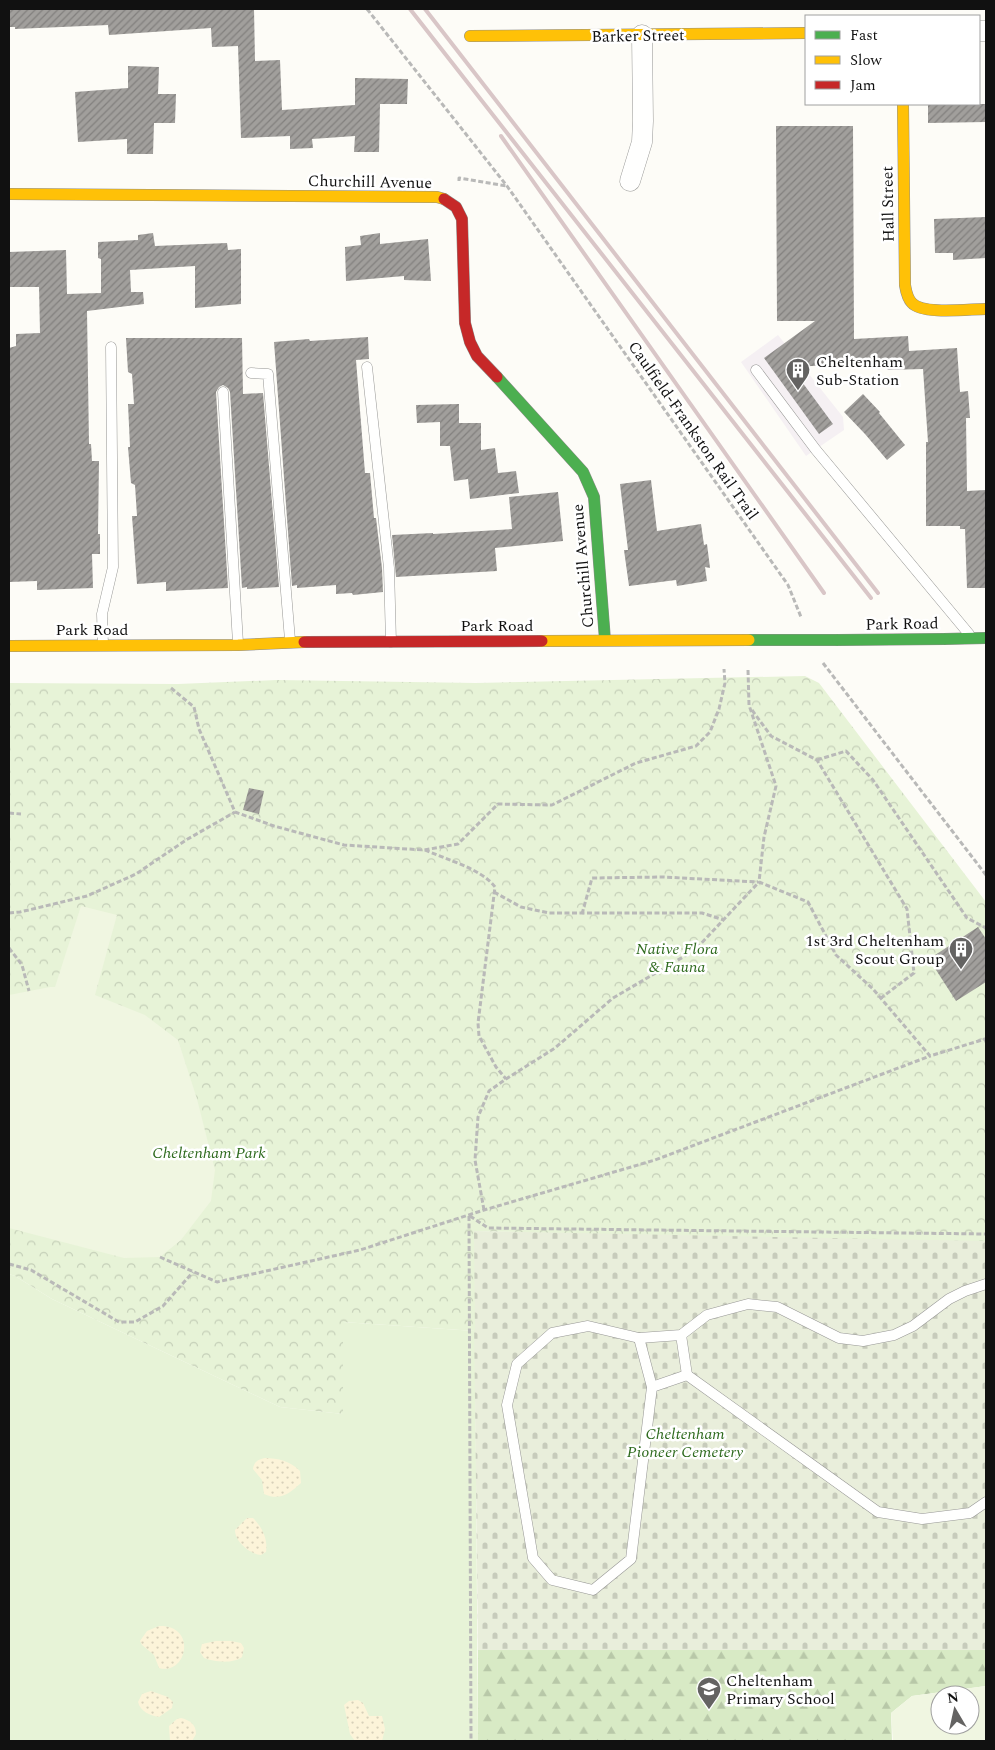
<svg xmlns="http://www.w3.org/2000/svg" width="995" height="1750" font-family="Spectral,serif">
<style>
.industrial{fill:#f5f0f3}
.grass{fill:#e7f3d7}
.forest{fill:url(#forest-firs)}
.sand{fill:url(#sand-dots)}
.cemetery{fill:url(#cemetery-stones)}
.park{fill:url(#park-crowns)}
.pitch{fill:#f0f6e1;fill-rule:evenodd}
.building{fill:url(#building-hatch)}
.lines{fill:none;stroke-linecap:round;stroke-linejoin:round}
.lane-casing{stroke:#979795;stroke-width:11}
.street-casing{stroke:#979795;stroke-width:21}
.fast-casing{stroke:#8e8d8b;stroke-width:12}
.slow-casing{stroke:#8e8d8b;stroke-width:12}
.jam-casing{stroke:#8e8d8b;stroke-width:12}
.path{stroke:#b9b9b8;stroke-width:3;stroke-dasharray:5 2.5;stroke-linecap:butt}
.lane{stroke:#fffffe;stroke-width:10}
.street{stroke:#fffffe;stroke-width:20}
.fast{stroke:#4caf50;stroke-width:11}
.slow{stroke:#ffc107;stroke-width:11}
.jam{stroke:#c62828;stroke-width:11}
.rail{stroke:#d9c6c7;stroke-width:4}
.fast-bridge-casing{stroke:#8e8d8b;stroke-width:12;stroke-linecap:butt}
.fast-bridge{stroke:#4caf50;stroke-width:11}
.labels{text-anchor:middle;stroke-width:5;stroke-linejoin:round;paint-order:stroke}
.street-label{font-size:16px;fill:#111;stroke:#fff}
.poi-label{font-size:16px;fill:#111;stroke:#fff;text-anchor:start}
.park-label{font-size:16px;font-style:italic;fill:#2f6b1f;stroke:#fff}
</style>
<defs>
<pattern id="forest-firs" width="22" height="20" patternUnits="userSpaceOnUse" patternTransform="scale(1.25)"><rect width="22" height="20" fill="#d8eac5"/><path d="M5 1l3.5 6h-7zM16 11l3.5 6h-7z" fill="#b8c8a8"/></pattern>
<pattern id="sand-dots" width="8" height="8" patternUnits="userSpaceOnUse" patternTransform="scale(1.25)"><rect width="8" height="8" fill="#fcf4d9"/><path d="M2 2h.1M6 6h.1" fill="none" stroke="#d7d0b9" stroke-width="1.8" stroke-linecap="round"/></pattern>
<pattern id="cemetery-stones" width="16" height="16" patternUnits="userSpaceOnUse" patternTransform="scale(1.25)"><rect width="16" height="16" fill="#e9eedb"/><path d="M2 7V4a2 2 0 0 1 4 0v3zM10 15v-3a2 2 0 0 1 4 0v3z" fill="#c7cbbb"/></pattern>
<pattern id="park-crowns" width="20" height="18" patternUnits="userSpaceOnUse" patternTransform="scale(1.25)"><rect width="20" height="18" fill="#e7f3d7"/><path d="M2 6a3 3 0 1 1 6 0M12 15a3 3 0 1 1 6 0" fill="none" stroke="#c5cfb8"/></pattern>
<pattern id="building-hatch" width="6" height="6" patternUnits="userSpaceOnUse" patternTransform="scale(1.25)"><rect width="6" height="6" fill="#a19f9c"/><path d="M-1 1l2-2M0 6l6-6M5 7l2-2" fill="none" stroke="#82807e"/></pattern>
</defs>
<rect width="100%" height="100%" fill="#fdfcf7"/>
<!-- industrial -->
<path class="industrial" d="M778 335 843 417 844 430 806 456 741 362Z"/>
<!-- grass -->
<path class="grass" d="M9 1274 15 1276 52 1299 280 1407 343 1414V1322L475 1331 478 1741H9Z"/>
<!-- forest -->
<path class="forest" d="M478 1650H986V1686L912 1696 891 1713 892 1741H478Z"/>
<!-- sand -->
<g class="sand">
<path d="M265 1458C278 1458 290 1461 300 1471L301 1483C289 1494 280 1501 264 1494L262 1480 253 1469C254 1462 257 1460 265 1458Z"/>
<path d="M247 1518H253C262 1527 268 1539 266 1552L261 1555C250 1554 235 1542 235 1530Z"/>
<path d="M159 1626C198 1625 187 1676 159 1668L154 1655 142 1645 140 1641 147 1631Z"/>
<path d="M216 1641H231L241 1643 244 1648 242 1657C233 1664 214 1662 204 1658L200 1652 202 1644Z"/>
<path d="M151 1691 168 1697 173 1702 172 1708 159 1717C149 1715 141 1712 138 1702L142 1694Z"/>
<path d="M358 1700 363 1703 369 1716H382L385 1729 382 1741H355L350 1734 344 1705 349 1701Z"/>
<path d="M181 1718C189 1720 196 1724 196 1734L192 1741H170L169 1726 177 1719Z"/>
</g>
<!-- cemetery -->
<path class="cemetery" d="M473 1231 986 1237V1650H478Z"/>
<!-- park -->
<path class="park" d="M805 676 819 683 986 902V1241L474 1231 475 1331 343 1322V1414L280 1407 52 1299 15 1276 9 1274V683L178 684 277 680 476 683Z"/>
<!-- pitch -->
<g class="pitch">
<path d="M81 906 117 915 95 995 145 1015 178 1040 197 1099 215 1170 211 1201 181 1240 160 1257 124 1258 9 1228V995L50 987H55Z"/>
<path d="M986 1686V1741H893L891 1713 912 1696ZM940 1695H970V1725H940Z"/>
</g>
<!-- building -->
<g class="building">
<path d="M9 9H254L255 61 280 60 282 110 355 105V78L408 79 407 104H380L379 152H354L355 136 312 139 313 148 290 149V136L241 138 238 46 212 47 211 28 109 35 108 25 15 29V27H9Z"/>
<path d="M128 66 159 67 158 94H176L175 123H154L153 154H127V139L78 142 75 92 128 88Z"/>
<path d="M928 104H986V122L928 123Z"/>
<path d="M776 126H853L854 339 908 336 909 351 957 348 960 392 968 391 970 418H966L967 491 986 490V588H967L965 529H960V526H926V442H928L923 369 887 370 895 362 791 367 833 424 819 434 764 358 815 321H777Z"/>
<path d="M986 217V258L953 260V253H935L934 219Z"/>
<path d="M153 233 155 246 227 243 228 250 241 249V304L195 308V266L130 270 131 292H143L144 304 87 311 89 444H91L92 461H99L98 534H100V554H92L93 588 37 590V581L9 582V348L16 346V334L40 333 39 287H9V252L66 250 67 294 101 293V259L98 258V242L138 240V235Z"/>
<path d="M380 233V244L428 239 431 281 404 280V276L346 281 345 247 361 245 360 236Z"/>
<path d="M368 337 369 359 356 360 365 473H370L374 518H376L382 568 383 592 353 595 352 593 336 594V585L297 588V585L292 586 274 342 309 339 310 341Z"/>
<path d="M126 338H242L243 394 263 393 279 587 247 589V587L242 588 230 392 228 388 223 385 219 387 216 392 228 588 166 591V582L137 584 132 516H137L135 485 131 483 128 447H130L128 404H134L132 374 128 372Z"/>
<path d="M863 394 880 412 879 413 905 445 887 460 865 434 844 412Z"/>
<path d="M459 404V423H481V450L495 448 498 473 516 471 519 493 470 499 468 479 454 481 450 446H440V422L417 423 416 405Z"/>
<path d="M651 480 657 531 701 524 704 545 707 544 710 568 705 567 707 581 677 586 676 580 629 586 624 550H628L620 484Z"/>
<path d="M558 492 563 541 495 548 497 571 396 577 392 535 433 533V534L512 529 509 497Z"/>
<path d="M249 788 264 791 259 814 243 810Z"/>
<path d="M978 927 986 939V982L956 1001 929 959Z"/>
</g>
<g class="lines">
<defs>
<g id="lane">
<path d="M367 367 389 568 391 642"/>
<path d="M756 370 816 450 969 634"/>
<path d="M251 373 268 374 290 640"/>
<path d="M223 392 238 643"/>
<path d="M103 645 102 614 113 567 111 347"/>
<path d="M986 1284 965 1291 949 1299 913 1326 894 1335 863 1341 839 1338 777 1307 748 1304 707 1315 681 1335 639 1338 588 1326 552 1333 517 1364 507 1405 533 1558 552 1580 593 1590 631 1559 652 1387 687 1375 878 1512 922 1519 970 1513 986 1502"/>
<path d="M681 1335 687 1375"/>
<path d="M639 1338 652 1387"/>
</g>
<g id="street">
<path d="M979 31H986"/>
<path d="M630 181 642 142 643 121 642 35"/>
</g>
<g id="fast">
<path d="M497 377 583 472 594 497 605 640"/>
<path d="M944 639 986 638"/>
<path d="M749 640H838"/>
</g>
<g id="slow">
<path d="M470 36 806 33"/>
<path d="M903 104 905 285C906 291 907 298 912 303 923 315 969 309 986 309"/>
<path d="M9 194 437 197 444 199"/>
<path d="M542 641 749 640"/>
<path d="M9 646 238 645 304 642"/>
</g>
<g id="jam">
<path d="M444 199 456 207 462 219 465 323 470 342 477 356 497 377"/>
<path d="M304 642 542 641"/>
</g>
</defs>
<!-- lane casing -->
<use href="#lane" class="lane-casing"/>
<!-- street casing -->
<use href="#street" class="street-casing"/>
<!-- fast casing -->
<use href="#fast" class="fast-casing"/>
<!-- slow casing -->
<use href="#slow" class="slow-casing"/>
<!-- jam casing -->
<use href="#jam" class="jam-casing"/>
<!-- path -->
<g class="path">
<path d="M367 9 507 186 788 585 801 617"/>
<path d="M459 181V178L507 186"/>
<path d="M823 663 986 875"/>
<path d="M748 670 749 705 776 786 764 837 759 882 808 902 836 955 873 989 930 1056 985 1039 986 1041"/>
<path d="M171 688 194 707 199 729 235 812 274 826 344 845 424 850 458 844 498 804 552 805 636 763 696 746 710 732 719 709 725 683 724 669"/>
<path d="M752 710 771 736 817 760 907 909 914 973 881 998"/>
<path d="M817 760 846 751 873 780 967 918 986 928"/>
<path d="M9 813 21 814"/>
<path d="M425 850C445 859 482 869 495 887L478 1023 479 1036 496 1067 506 1079"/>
<path d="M494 892 521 907 549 913H702L724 920"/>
<path d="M9 913 20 912 87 896 136 874 186 840 235 812"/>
<path d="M582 914 592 878 663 877 758 882"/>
<path d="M9 948 22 965 29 991"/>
<path d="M484 1210 475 1160 478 1117 489 1091 506 1079 555 1048 613 998 695 950 759 882"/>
<path d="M469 1216 471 1741"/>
<path d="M470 1216 488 1228 986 1234"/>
<path d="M160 1257 217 1282 360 1250 484 1210 655 1160 930 1056"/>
<path d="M9 1264 31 1270 119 1322H135L163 1306 193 1272"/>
</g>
<!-- lane -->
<use href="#lane" class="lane"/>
<!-- street -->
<use href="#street" class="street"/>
<!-- fast -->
<use href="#fast" class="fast"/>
<!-- slow -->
<use href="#slow" class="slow"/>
<!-- jam -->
<use href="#jam" class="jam"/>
<!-- rail -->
<g class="rail">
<path d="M410 9 871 598"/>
<path d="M425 9 878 593"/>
<path d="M501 136 824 593"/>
</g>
<defs>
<path id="fast-bridge" d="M838 640 944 639"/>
</defs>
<!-- fast-bridge casing -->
<use href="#fast-bridge" class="fast-bridge-casing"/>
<!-- fast-bridge -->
<use href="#fast-bridge" class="fast-bridge"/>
</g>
<!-- icons -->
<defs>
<symbol id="building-pin" viewBox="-11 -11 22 30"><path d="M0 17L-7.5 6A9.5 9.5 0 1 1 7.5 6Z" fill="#646362" stroke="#fff"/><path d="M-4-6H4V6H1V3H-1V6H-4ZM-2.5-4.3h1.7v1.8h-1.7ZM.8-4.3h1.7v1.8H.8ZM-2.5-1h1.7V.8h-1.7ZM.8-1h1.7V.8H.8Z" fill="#fff"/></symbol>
<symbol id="school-pin" viewBox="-11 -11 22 30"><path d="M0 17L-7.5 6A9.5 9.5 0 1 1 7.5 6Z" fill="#646362" stroke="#fff"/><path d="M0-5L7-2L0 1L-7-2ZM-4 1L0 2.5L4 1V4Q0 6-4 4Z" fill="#fff"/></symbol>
</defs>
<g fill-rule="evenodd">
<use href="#building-pin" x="784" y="356" width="28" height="38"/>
<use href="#building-pin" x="947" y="935" width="28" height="38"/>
<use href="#school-pin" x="695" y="1675" width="28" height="38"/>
</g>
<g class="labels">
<!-- street labels -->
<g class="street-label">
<text transform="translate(638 35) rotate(-1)" y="6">Barker Street</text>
<text transform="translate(370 181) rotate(1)" y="6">Churchill Avenue</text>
<text transform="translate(887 204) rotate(-91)" y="6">Hall Street</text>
<text transform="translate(694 430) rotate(55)" y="6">Caulfield-Frankston Rail Trail</text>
<text transform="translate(582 566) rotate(-95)" y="6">Churchill Avenue</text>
<text transform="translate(902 623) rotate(-1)" y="6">Park Road</text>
<text x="497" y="631">Park Road</text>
<text x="92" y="635">Park Road</text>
</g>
<!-- poi labels -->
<g class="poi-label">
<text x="816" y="367">Cheltenham<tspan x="816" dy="18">Sub-Station</tspan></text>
<text x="944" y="946" text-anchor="end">1st 3rd Cheltenham<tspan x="944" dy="18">Scout Group</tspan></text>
<text x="726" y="1686">Cheltenham<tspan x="726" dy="18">Primary School</tspan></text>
</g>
<!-- park labels -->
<g class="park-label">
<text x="677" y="954">Native Flora<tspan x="677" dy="18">&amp; Fauna</tspan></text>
<text x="209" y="1158">Cheltenham Park</text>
<text x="685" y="1439">Cheltenham<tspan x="685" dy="18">Pioneer Cemetery</tspan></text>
</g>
</g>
<!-- border -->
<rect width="995" height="1750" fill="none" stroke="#111111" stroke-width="20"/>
<!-- legend -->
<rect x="805" y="15" width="175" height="90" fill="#ffffff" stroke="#a0a0a0"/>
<rect x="815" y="31" width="25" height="8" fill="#4caf50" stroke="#a0a0a0"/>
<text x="850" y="40" font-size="15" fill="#111111">Fast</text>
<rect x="815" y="56" width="25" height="8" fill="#ffc107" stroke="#a0a0a0"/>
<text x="850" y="65" font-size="15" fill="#111111">Slow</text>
<rect x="815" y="81" width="25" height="8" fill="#c62828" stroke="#a0a0a0"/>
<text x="850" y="90" font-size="15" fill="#111111">Jam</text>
<!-- north arrow -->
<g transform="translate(955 1710) rotate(351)"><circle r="24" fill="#ffffff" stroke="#a0a0a0"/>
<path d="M0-4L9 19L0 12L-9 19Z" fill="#646362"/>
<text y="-8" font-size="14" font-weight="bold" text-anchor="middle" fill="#111111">N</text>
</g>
</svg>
